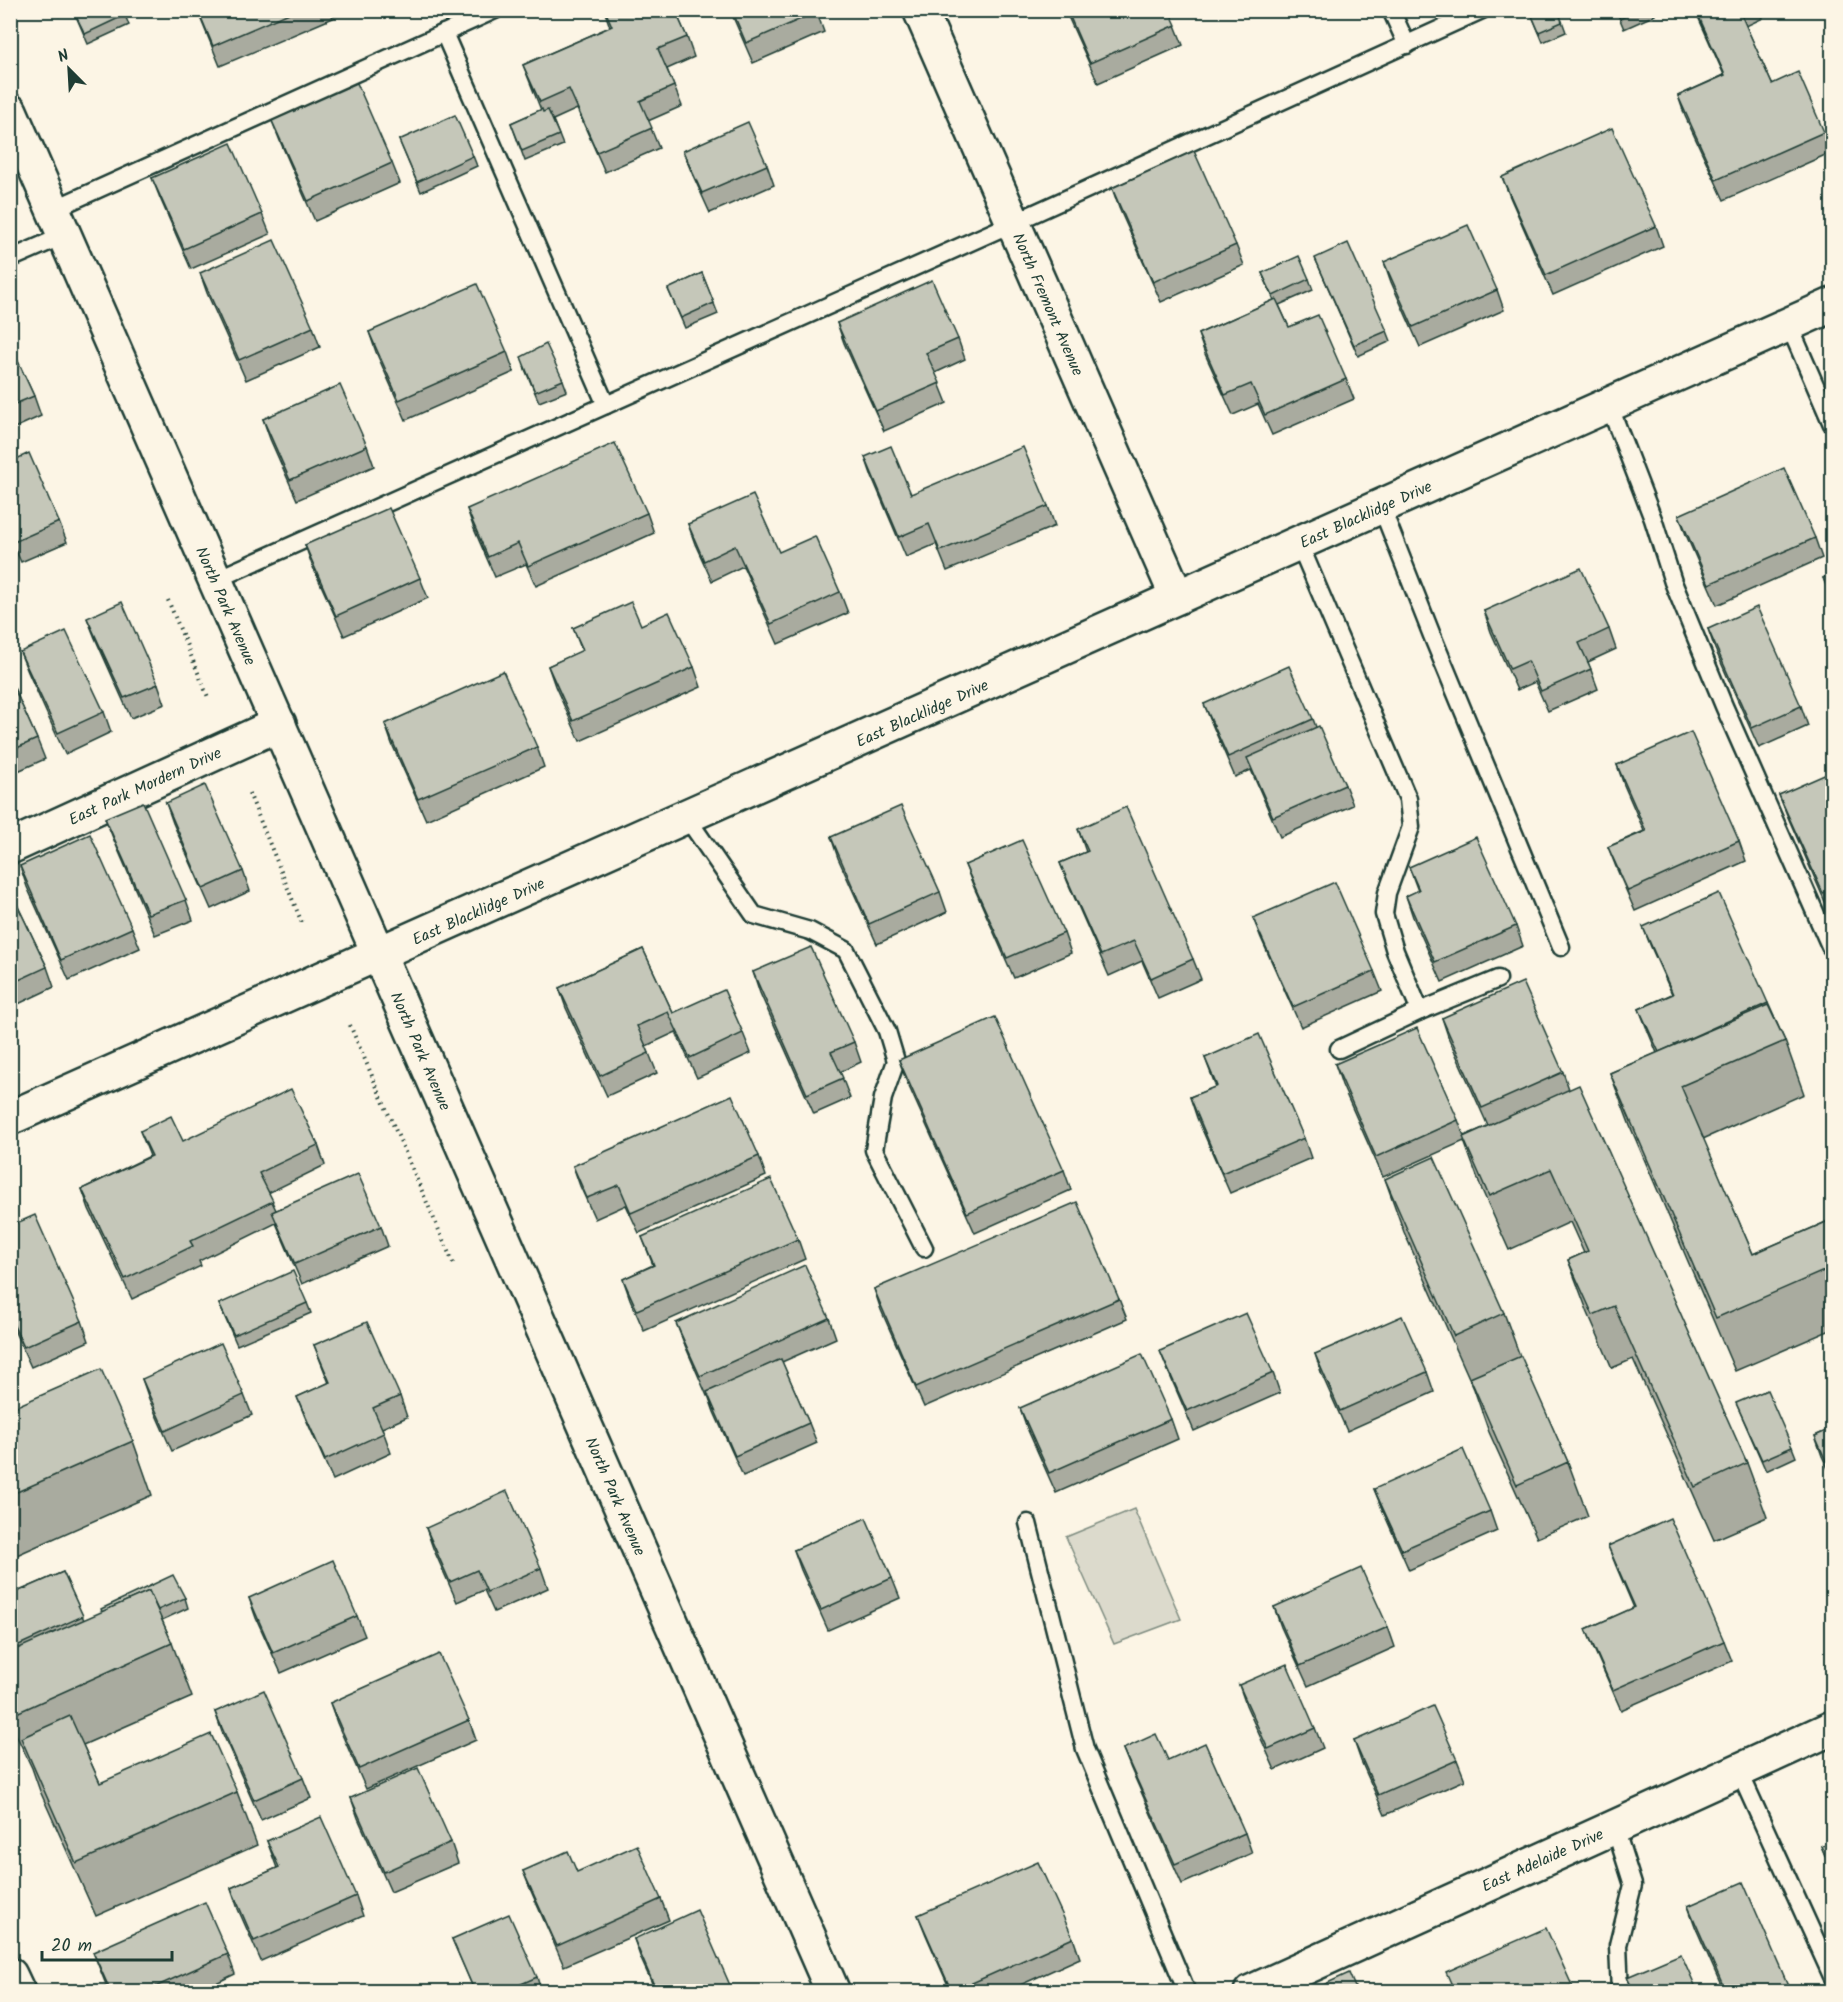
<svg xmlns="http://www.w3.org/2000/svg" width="1843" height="2002" font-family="Kalam,sans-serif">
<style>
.green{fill:#dcdacc;stroke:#7e8c80;stroke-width:1.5}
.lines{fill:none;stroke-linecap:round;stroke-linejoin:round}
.lane-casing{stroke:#1f3d34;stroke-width:21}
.street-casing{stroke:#1f3d34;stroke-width:38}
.secondary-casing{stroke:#1f3d34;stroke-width:38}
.path{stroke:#1f3d34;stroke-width:4;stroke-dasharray:1.5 4.5;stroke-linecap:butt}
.lane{stroke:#fcf5e5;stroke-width:16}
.street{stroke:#fcf5e5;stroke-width:33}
.secondary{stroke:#fcf5e5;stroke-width:33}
.wall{fill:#a9ab9f;stroke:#1f3d34;stroke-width:1.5}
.building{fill:#c5c7b9;stroke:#1f3d34;stroke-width:1.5}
.labels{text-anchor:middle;stroke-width:5;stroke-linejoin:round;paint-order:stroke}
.street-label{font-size:16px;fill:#1f3d34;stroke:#fcf5e5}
</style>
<rect width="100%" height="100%" fill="#fcf5e5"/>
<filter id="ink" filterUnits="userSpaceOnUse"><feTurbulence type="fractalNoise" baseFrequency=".0167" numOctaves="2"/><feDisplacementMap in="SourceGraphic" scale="12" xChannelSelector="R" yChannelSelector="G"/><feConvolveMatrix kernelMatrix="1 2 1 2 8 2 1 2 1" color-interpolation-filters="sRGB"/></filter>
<g filter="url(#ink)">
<!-- green -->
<path class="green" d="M1134 1509 1181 1619 1114 1644 1066 1537Z"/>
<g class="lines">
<defs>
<g id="lane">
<path d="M1391 10 1407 45"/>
<path d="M444 33 606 405"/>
<path d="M54 209 495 10"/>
<path d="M10 259 65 235"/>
<path d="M1789 325 1832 424"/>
<path d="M1609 405 1653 519 1673 582 1724 706 1830 946H1832"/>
<path d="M1381 506 1433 638 1561 947"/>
<path d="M1299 543 1408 799 1411 827 1387 893 1384 914 1395 951 1420 1011"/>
<path d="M217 579 1013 223 1482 10"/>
<path d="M687 818 754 915 810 931 846 950 887 1031 896 1061 883 1098 874 1150 924 1248"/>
<path d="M1339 1049 1420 1011 1498 979"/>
<path d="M1028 1523 1085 1749 1187 1992"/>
<path d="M1739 1771 1832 1976"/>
<path d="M1615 1828 1633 1885 1618 1945 1620 1992"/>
</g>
<g id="street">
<path id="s1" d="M920 10 1177 597"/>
<path id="s2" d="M10 847 279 724"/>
<path id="s3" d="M10 1118C619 850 1225 576 1832 305"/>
<path d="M10 1975 18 1992"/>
<path id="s4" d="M1251 1992C1445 1902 1639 1817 1832 1728"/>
</g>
<g id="secondary">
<path id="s5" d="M10 111 833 1992"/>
</g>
</defs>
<!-- lane casing -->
<use href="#lane" class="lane-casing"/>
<!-- street casing -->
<use href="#street" class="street-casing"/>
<!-- secondary casing -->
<use href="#secondary" class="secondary-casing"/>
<!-- path -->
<g class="path">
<path d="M168 600 208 697"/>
<path d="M249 793 302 923"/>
<path d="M350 1025 454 1265"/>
</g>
<!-- lane -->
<use href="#lane" class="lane"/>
<!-- street -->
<use href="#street" class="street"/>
<!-- secondary -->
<use href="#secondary" class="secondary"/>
</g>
<!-- wall -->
<g class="wall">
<path d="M57 10H71L59 16Z"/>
<path d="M123 10 129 25 88 44 76 16Z"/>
<path d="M143 10H155L145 15Z"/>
<path d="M197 10H330L333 18 220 66Z"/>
<path d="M604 10H675L687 37 694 57 667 69 682 106 648 121 659 148 605 172 577 109 553 120 563 145 525 161 511 123 541 110 523 65 610 27Z"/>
<path d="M730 10H816L824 32 753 63Z"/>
<path d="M1065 10H1169L1183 45 1098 83Z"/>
<path d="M1558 10 1566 32 1543 42 1530 11Z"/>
<path d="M1616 10H1653L1655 15 1624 29Z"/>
<path d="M1695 10H1761L1763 18 1746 26 1772 84 1824 132 1832 152 1724 200 1685 116 1678 96 1724 75Z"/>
<path d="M272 121 392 163 400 183 315 221 280 141Z"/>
<path d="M399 140 473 156 477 166 421 192Z"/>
<path d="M683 151 767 165 774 185 710 213 691 171Z"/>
<path d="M1502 177 1656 226 1663 246 1553 295 1510 197Z"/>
<path d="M152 178 262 214 270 234 191 269 160 198Z"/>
<path d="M1112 188 1236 245 1244 265 1161 302 1119 208Z"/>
<path d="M1315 258 1387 331 1391 341 1358 356Z"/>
<path d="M1384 262 1497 290 1504 310 1420 347 1391 282Z"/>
<path d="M200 273 313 327 320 347 246 380 207 293Z"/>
<path d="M702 273 718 314 685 328 668 289Z"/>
<path d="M1262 273 1309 279 1313 290 1279 305 1289 327 1346 379 1354 399 1272 435 1258 404 1233 415 1205 354 1198 334 1274 300Z"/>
<path d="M837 323 958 339 965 359 935 373 947 403 884 431 844 343Z"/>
<path d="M369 332 507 352 514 372 406 420 376 352Z"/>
<path d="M10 344 34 396 41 416 10 430Z"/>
<path d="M524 367 563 380 567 391 539 402Z"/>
<path d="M263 419 367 446 374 466 297 500 270 439Z"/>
<path d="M865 457 911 494 1048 506 1055 526 947 571 936 544 906 557 872 477Z"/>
<path d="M10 462 59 522 67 542 21 562 10 538Z"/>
<path d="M467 509 647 513 654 533 536 586 526 564 495 577 474 529Z"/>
<path d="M1679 515 1815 538 1822 558 1717 605 1686 535Z"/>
<path d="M688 524 779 552 840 592 848 613 778 644 743 566 712 581 695 544Z"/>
<path d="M305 545 420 578 428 598 344 636 312 565Z"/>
<path d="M1833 574V603L1823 578Z"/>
<path d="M1484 611 1609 629 1616 649 1588 662 1598 689 1548 711 1535 682 1517 690 1491 632Z"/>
<path d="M87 618 158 684 165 704 131 718 95 638Z"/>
<path d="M641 625 694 667 701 687 580 741 555 686 548 666 582 651 573 628Z"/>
<path d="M1708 629 1801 706 1808 726 1759 748 1715 649Z"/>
<path d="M20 652 104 712 111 732 65 754 28 672Z"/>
<path d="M10 679 37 739 45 759 11 774Z"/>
<path d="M1204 704 1313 719 1316 727 1345 785 1353 805 1280 837 1251 770 1235 777 1212 724Z"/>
<path d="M385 724 537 747 544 767 426 820 392 744Z"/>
<path d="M1617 765 1739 841 1746 861 1635 911 1616 867 1608 847 1644 831 1624 785Z"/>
<path d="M1833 780V912L1830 913 1787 815 1779 795Z"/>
<path d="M166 803 243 871 250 891 211 909 173 823Z"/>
<path d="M105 818 186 900 193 920 155 935 113 838Z"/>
<path d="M1078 829 1193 959 1201 979 1158 998 1142 961 1109 976 1068 883 1060 863 1086 852Z"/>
<path d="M831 837 940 892 947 912 877 944 838 858Z"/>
<path d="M965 865 1064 933 1071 953 1014 978 973 885Z"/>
<path d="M20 866 132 928 140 948 69 980 27 887Z"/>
<path d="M1409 867 1516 926 1523 946 1442 982 1413 917 1406 896 1418 891Z"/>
<path d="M10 890 47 967 54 987 12 1007 10 1003Z"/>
<path d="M1253 918 1374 971 1382 991 1301 1027 1261 938Z"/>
<path d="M1643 927 1768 1003 1785 1041 1804 1094 1703 1139 1753 1254 1833 1219V1329L1735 1371 1630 1126 1610 1073 1657 1053 1647 1029 1639 1009 1672 994 1651 947Z"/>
<path d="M643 949 673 1013 743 1033 751 1053 697 1078 676 1032 646 1046 657 1073 607 1096 566 1008 559 988Z"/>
<path d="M753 972 854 1042 861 1062 840 1072 850 1098 814 1114 760 993Z"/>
<path d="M1442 1018 1563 1072 1569 1089 1747 1463 1767 1517 1714 1540 1633 1359 1612 1368 1588 1313 1568 1260 1584 1253 1570 1222 1509 1250 1482 1190 1464 1141 1383 1177 1342 1085 1335 1064 1458 1120 1464 1136 1488 1126 1449 1039Z"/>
<path d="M1205 1058 1304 1138 1311 1158 1230 1193 1197 1118 1190 1097 1216 1087Z"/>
<path d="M899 1060 1064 1170 1071 1190 975 1233 906 1080Z"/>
<path d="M140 1131 183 1141 318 1145 325 1165 268 1193 276 1210 381 1226 388 1246 302 1284 276 1223 199 1261 201 1266 132 1299 89 1209 82 1189 150 1156Z"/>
<path d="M759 1156 766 1176 639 1233 626 1205 595 1219 580 1186 573 1166Z"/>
<path d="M1385 1179 1504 1313 1520 1356 1568 1462 1588 1516 1537 1538 1489 1432 1474 1389 1404 1232Z"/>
<path d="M10 1226 82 1321 89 1341 31 1367 10 1321Z"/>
<path d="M642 1237 798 1239 805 1259 644 1331 630 1299 623 1279 653 1265Z"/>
<path d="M874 1289 1119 1299 1127 1319 924 1407 881 1310Z"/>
<path d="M307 1303 311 1313 237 1345 219 1304Z"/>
<path d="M829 1318 836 1338 782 1362 809 1423 817 1443 743 1476 714 1412 708 1395 707 1396 684 1343 676 1323Z"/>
<path d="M314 1345 400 1396 407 1417 382 1428 391 1453 333 1480 305 1417 297 1397 329 1383Z"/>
<path d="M1160 1351 1273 1373 1280 1393 1194 1431 1168 1371Z"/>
<path d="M1315 1354 1427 1372 1434 1392 1347 1431 1322 1375Z"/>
<path d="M142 1379 244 1395 252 1415 172 1451 149 1399Z"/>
<path d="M1736 1403 1792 1447 1796 1457 1766 1471Z"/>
<path d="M1020 1408 1171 1419 1178 1439 1056 1493 1027 1428Z"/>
<path d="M10 1409 133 1441 152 1495 10 1558Z"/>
<path d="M1833 1428V1479L1822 1456 1815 1436Z"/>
<path d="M1374 1489 1490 1511 1497 1531 1409 1570 1382 1509Z"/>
<path d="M426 1528 541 1568 548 1588 494 1612 484 1590 457 1602 433 1548Z"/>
<path d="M1608 1546 1724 1641 1732 1661 1621 1710 1594 1649 1586 1629 1634 1608 1616 1566Z"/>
<path d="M794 1550 892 1578 900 1598 828 1630 801 1570Z"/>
<path d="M63 1572 84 1620 185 1598 188 1608 162 1620 172 1643 192 1697 83 1745 100 1783 237 1792 257 1845 96 1916 40 1791 32 1768 10 1722V1595Z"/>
<path d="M249 1598 357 1616 365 1636 281 1673 256 1618Z"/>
<path d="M1274 1607 1388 1627 1395 1647 1308 1686 1281 1627Z"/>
<path d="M1239 1685 1315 1728 1323 1748 1275 1770 1246 1705Z"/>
<path d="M330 1703 469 1720 476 1740 366 1789 337 1723Z"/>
<path d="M215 1712 303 1778 311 1798 261 1820 222 1732Z"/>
<path d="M1354 1741 1457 1760 1465 1780 1385 1815 1361 1761Z"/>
<path d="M1123 1749 1168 1760 1245 1833 1252 1853 1182 1884 1131 1769Z"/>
<path d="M351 1798 451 1842 458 1863 391 1892 358 1818Z"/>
<path d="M267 1841 356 1896 363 1916 261 1961 238 1909 231 1888 277 1868Z"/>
<path d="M1833 1841V1875L1821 1846Z"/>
<path d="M523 1871 661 1899 669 1920 564 1966 531 1891Z"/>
<path d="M1688 1906 1791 1992H1724L1695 1926Z"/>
<path d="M918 1915 1073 1938 1080 1958 1005 1992H951L926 1935Z"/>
<path d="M452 1939 537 1977 540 1987 530 1992H475Z"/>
<path d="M634 1939 733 1992H656L641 1959Z"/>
<path d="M93 1952 228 1954 235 1974 197 1992H109Z"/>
</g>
<!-- building -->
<g class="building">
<path d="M88 10H123L125 15 85 34 76 16Z"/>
<path d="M198 10H296L213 46Z"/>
<path d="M605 10H675L687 37 658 49 674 86 640 101 652 128 597 152 569 89 540 102 523 65 612 26Z"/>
<path d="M732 10H816L817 12 746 43Z"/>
<path d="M1067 10H1169L1176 25 1090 63Z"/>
<path d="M1532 10H1558L1562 22 1539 32 1530 11Z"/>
<path d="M1617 10H1638L1620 19Z"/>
<path d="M1696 10H1739L1772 84 1798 72 1824 132 1716 180 1678 96 1725 75Z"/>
<path d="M357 83 392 163 308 201 272 121Z"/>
<path d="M542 109 543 112 548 110 559 135 522 151 511 123Z"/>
<path d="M455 115 473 156 417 182 399 140Z"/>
<path d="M748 122 767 165 702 193 683 151Z"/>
<path d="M1612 128 1656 226 1546 275 1502 177Z"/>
<path d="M231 143 262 214 184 249 152 178Z"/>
<path d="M1194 151 1236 245 1153 282 1112 188Z"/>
<path d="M1468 225 1497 290 1413 327 1384 262Z"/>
<path d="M274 240 313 327 239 360 200 273Z"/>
<path d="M1348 243 1387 331 1354 345 1315 258Z"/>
<path d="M1299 256 1309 279 1273 296 1262 273Z"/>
<path d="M702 273 714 303 681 318 668 289Z"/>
<path d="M932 280 958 339 926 353 940 383 876 411 837 323Z"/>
<path d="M477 284 507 352 399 400 369 332Z"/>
<path d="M1276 299 1289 327 1318 315 1346 379 1265 415 1251 384 1225 395 1198 334Z"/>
<path d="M10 344 34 396 10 406Z"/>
<path d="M546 344 563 380 535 392 521 357Z"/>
<path d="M340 385 367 446 290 480 263 419Z"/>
<path d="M615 443 647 513 528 566 518 543 488 557 467 509Z"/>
<path d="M891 446 911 494 1023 447 1048 506 940 551 929 524 899 537 865 457Z"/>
<path d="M29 453 59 522 14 542 10 534V462Z"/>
<path d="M1784 468 1815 538 1709 584 1679 515Z"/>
<path d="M753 495 779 552 815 536 840 592 771 624 735 546 704 561 688 524Z"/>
<path d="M389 508 420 578 336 616 305 545Z"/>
<path d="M1581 568 1609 629 1579 643 1591 669 1541 691 1528 661 1510 669 1484 611Z"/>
<path d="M1833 574V599L1823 578Z"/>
<path d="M122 602 158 684 124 698 87 618Z"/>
<path d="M631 602 641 625 669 612 694 667 573 721 548 666 583 650 573 628Z"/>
<path d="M1757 607 1801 706 1752 728 1708 629Z"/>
<path d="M66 631 104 712 58 733 20 652Z"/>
<path d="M1289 666 1313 719 1228 757 1204 704Z"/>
<path d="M503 671 537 747 418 799 385 724Z"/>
<path d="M10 679 37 739 10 751Z"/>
<path d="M1319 726 1345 785 1273 817 1247 758Z"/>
<path d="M1691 732 1739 841 1628 891 1608 847 1646 831 1617 765Z"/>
<path d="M1829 773 1833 780V889L1823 893 1779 795Z"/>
<path d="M205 785 243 871 203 889 166 803Z"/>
<path d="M143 802 186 900 148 914 105 818Z"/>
<path d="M901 806 940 892 869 924 831 837Z"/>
<path d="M1126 807 1193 959 1151 978 1134 941 1101 955 1060 863 1088 851 1078 829Z"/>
<path d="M90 834 132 928 61 960 20 866Z"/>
<path d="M1476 837 1516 926 1435 962 1406 896 1419 890 1409 867Z"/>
<path d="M1022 840 1064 933 1007 958 965 865Z"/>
<path d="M1335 882 1374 971 1293 1007 1253 918Z"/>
<path d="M10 890 47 967 10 984Z"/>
<path d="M1719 893 1768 1003 1659 1052 1639 1009 1673 994 1643 927Z"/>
<path d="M811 947 854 1042 831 1052 843 1078 807 1094 753 972Z"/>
<path d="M643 949 673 1013 724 990 743 1033 690 1058 668 1012 637 1026 649 1053 600 1076 559 988Z"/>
<path d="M1523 982 1563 1072 1482 1108 1442 1018Z"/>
<path d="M1768 1005 1785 1041 1681 1086 1753 1254 1833 1219V1267L1716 1318 1610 1073Z"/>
<path d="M995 1017 1064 1170 967 1213 899 1060Z"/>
<path d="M1417 1028 1458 1120 1376 1157 1335 1064Z"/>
<path d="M1259 1034 1304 1138 1222 1173 1190 1097 1217 1086 1205 1058Z"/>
<path d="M1579 1085 1747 1463 1695 1487 1614 1306 1593 1315 1568 1260 1588 1251 1551 1169 1489 1196 1463 1137Z"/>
<path d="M291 1089 318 1145 259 1173 273 1201 190 1241 193 1246 125 1279 82 1189 152 1156 140 1131 171 1116 183 1141Z"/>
<path d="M732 1095 759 1156 631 1213 619 1185 587 1198 573 1166Z"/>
<path d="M1434 1157 1504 1313 1454 1336 1385 1179Z"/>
<path d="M358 1174 381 1226 295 1264 272 1212Z"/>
<path d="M771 1179 798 1239 637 1310 623 1279 654 1265 642 1237Z"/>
<path d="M1077 1202 1119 1299 916 1387 874 1289Z"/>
<path d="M35 1215 82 1321 24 1347 10 1317V1226Z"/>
<path d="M805 1265 829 1318 700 1376 676 1323Z"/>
<path d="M293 1271 307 1303 234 1335 219 1304Z"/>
<path d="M1246 1313 1273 1373 1187 1411 1160 1351Z"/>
<path d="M1402 1316 1427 1372 1340 1411 1315 1354Z"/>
<path d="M367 1322 400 1396 373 1408 384 1433 325 1460 297 1397 330 1382 314 1345Z"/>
<path d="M221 1343 244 1395 165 1431 142 1379Z"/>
<path d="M1142 1354 1171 1419 1049 1473 1020 1408Z"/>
<path d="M1521 1356 1568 1462 1517 1485 1470 1378Z"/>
<path d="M781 1359 809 1423 735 1456 707 1392Z"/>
<path d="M101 1369 133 1441 10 1495V1409Z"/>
<path d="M1767 1390 1792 1447 1762 1460 1736 1403Z"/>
<path d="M1833 1428V1476L1815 1436Z"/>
<path d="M1463 1449 1490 1511 1402 1550 1374 1489Z"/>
<path d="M507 1491 541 1568 487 1592 477 1570 450 1582 426 1528Z"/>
<path d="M866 1518 892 1578 821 1610 794 1550Z"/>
<path d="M1670 1518 1724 1641 1613 1690 1586 1629 1635 1607 1608 1546Z"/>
<path d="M333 1560 357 1616 273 1653 249 1598Z"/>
<path d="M1361 1568 1388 1627 1300 1666 1274 1607Z"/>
<path d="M63 1572 83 1616 10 1649V1595Z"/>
<path d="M173 1575 185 1598 158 1610 149 1591 102 1612 101 1609Z"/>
<path d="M149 1591 172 1643 12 1715 10 1712V1652Z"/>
<path d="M439 1654 469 1720 359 1769 330 1703Z"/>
<path d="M1287 1664 1315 1728 1268 1749 1239 1685Z"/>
<path d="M264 1690 303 1778 254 1800 215 1712Z"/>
<path d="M1433 1706 1457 1760 1378 1795 1354 1741Z"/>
<path d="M70 1716 100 1783 211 1734 237 1792 76 1863 21 1738Z"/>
<path d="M1156 1734 1168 1760 1205 1743 1245 1833 1175 1864 1123 1749Z"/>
<path d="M418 1768 451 1842 384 1872 351 1798Z"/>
<path d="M321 1817 356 1896 254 1941 231 1888 279 1867 267 1841Z"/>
<path d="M1833 1841V1872L1821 1846Z"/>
<path d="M637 1845 661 1899 557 1946 523 1871 568 1851 577 1872Z"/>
<path d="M1038 1862 1073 1938 952 1992 918 1915Z"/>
<path d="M1743 1882 1791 1992H1726L1688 1906Z"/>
<path d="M205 1902 228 1954 144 1992H111L93 1952Z"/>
<path d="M697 1910 733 1992H657L634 1939Z"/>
<path d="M509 1914 537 1977 503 1992H475L452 1939Z"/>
<path d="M1546 1928 1575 1992H1455L1446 1972Z"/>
<path d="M1681 1954 1698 1992H1634L1627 1977Z"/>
<path d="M1349 1973 1357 1992H1308Z"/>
<path d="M641 1988 643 1992H634Z"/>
</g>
</g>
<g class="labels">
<!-- street labels -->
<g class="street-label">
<text dy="6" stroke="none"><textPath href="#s1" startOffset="321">North Fremont Avenue</textPath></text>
<text dy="6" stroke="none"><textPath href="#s3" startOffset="1484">East Blacklidge Drive</textPath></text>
<text dy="6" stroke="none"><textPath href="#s5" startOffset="540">North Park Avenue</textPath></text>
<text dy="6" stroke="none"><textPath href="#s3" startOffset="998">East Blacklidge Drive</textPath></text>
<text dy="6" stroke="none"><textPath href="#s2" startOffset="148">East Park Mordern Drive</textPath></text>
<text dy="6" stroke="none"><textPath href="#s3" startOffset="512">East Blacklidge Drive</textPath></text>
<text dy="6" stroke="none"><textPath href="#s5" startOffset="1026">North Park Avenue</textPath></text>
<text dy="6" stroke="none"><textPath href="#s5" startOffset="1512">North Park Avenue</textPath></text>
<text dy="6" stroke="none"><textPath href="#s4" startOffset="320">East Adelaide Drive</textPath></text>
</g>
</g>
<!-- margin -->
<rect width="1843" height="2002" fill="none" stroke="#fcf5e5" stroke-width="36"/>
<rect x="18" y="18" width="1807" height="1966" fill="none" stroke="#1f3d34" stroke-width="2" filter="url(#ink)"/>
<!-- north arrow -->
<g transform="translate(69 69) rotate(336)" stroke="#fcf5e5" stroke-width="4.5" paint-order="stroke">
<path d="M0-4.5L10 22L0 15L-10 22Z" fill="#1f3d34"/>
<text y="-9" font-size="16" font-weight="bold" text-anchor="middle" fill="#1f3d34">N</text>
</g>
<!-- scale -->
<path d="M42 1951v9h130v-9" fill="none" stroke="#1f3d34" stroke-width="3"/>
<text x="51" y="1951" font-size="18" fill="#1f3d34" stroke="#fcf5e5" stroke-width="4.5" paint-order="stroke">20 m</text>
</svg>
